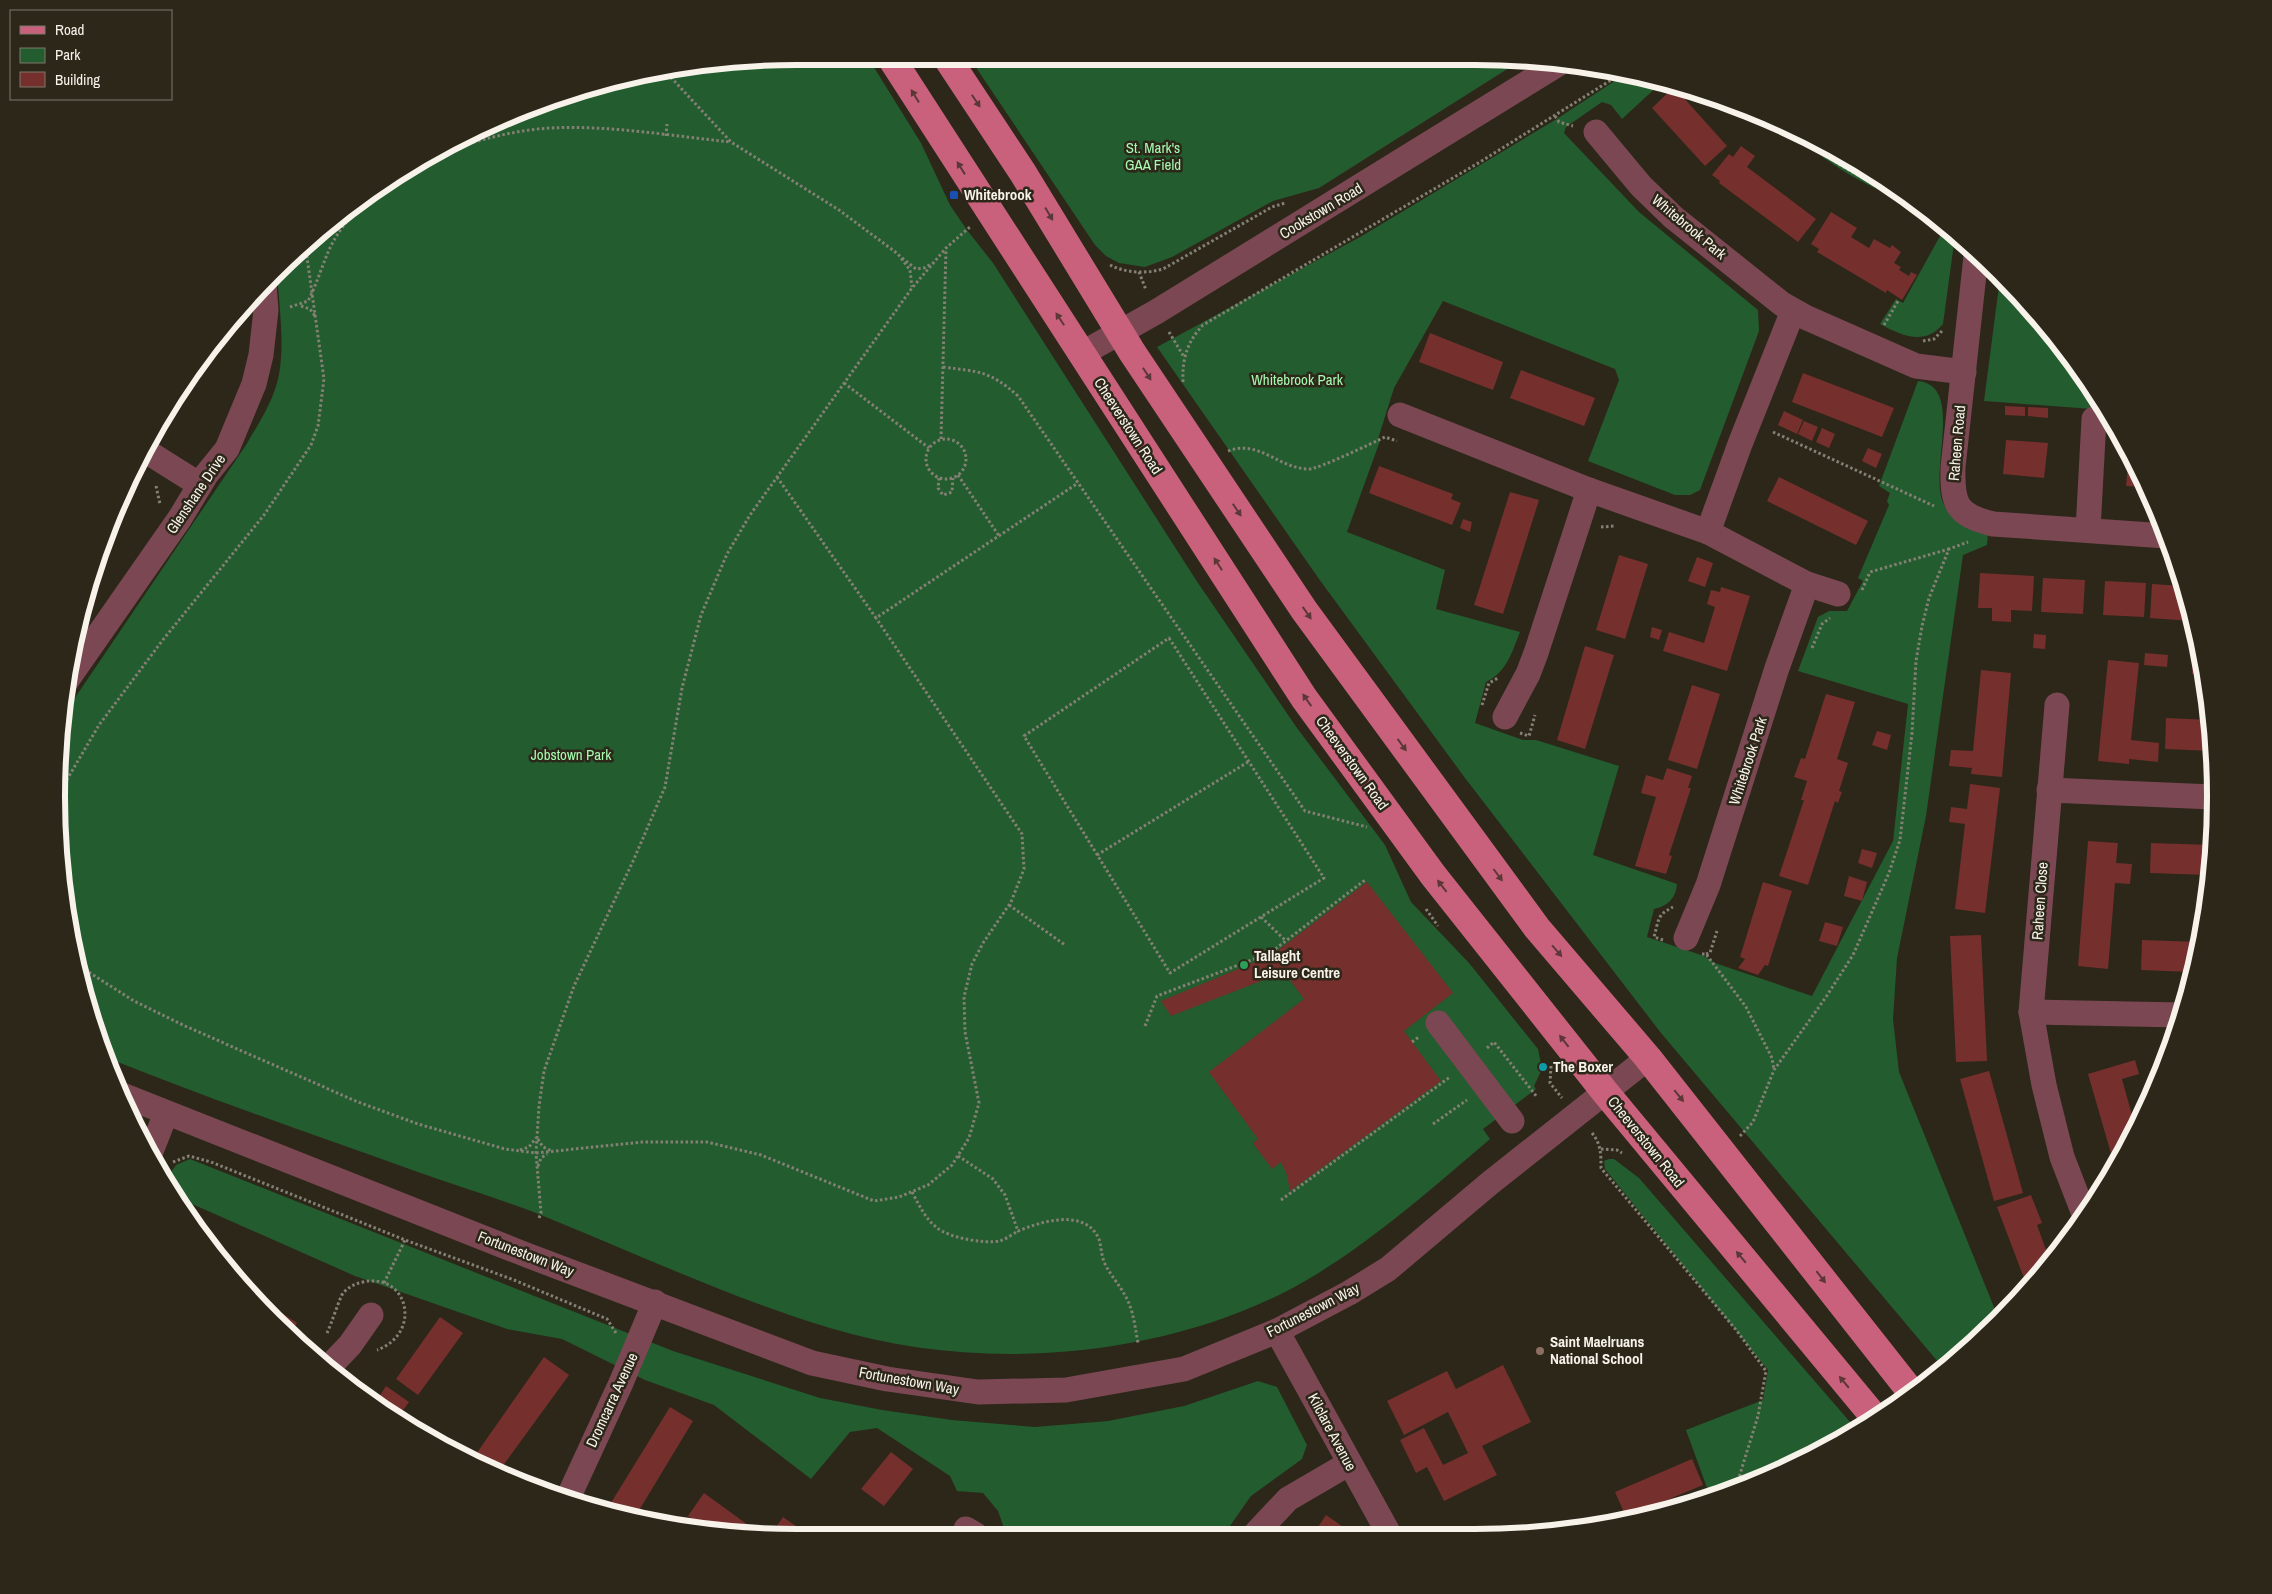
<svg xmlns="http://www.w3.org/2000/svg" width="2272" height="1594" font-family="'Archivo Narrow',sans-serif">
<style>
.green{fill:#235c2e}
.building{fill:#752f2c}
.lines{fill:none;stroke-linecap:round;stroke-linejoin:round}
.path{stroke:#848074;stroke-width:3;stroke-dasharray:2.5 2.5;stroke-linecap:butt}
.minor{stroke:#7a4752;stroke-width:25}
.major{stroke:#c9617c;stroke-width:28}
.oneway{fill:#5b3837}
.transit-dot{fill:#1a4fb4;stroke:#2c2719;stroke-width:2}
.leisure-dot{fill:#2e9e5b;stroke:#2c2719;stroke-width:2}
.culture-dot{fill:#0f9aa8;stroke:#2c2719;stroke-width:2}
.education-dot{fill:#8d6e63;stroke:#2c2719;stroke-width:2}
.labels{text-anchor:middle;stroke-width:5;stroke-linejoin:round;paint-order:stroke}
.park-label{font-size:15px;fill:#a5f9b0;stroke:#2c2719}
.poi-label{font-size:15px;font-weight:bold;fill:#f7f3ea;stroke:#2c2719;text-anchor:start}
.street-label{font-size:15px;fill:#f7f3ea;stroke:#2c2719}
.rim{fill:none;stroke:#f7f3ea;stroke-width:6}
</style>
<rect width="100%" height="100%" fill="#2c2719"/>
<!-- green -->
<g class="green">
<path d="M1475 56 1520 61 1319 188 1273 201 1172 257 1145 267 1119 263 1106 256 1095 245 971 60Z"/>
<path d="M870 61 921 143 950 205 967 230 993 263 1196 580 1297 728 1385 845 1411 902 1469 963 1538 1049 1542 1069 1534 1086 1536 1089 1483 1129 1490 1139C1428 1192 1357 1255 1285 1292 1151 1360 974 1372 830 1328 730 1298 633 1252 536 1213 496 1198 455 1185 415 1171 311 1134 207 1098 105 1057L95 1035 63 894 56 797 62 717 246 445C257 426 271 405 277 383 286 350 279 306 277 272L308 240 386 181 513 113 605 82 700 63Z"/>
<path d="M1627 73 1661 83 1622 119 1611 105 1602 102 1566 127 1564 133 1639 212 1758 310 1759 331 1700 490 1690 495H1675L1588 461 1619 380 1615 369 1443 301 1394 388 1378 439 1380 441 1347 532 1445 570 1436 609 1520 632C1512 652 1507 672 1486 682L1475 723 1523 740H1536L1619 766 1593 855 1677 884C1676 898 1668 906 1654 909L1647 937 1704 956 1715 963 1812 996 1893 841 1908 704 1798 671 1818 617 1829 611H1847L1863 581 1858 578 1889 505 1887 501 1890 493 1879 486 1918 381C1969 386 1922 485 1948 510 1956 518 1977 527 1988 533L1987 545 1963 555 1926 816 1897 958 1893 1019 1899 1072 1998 1317 1964 1354 1944 1369 1661 1033 1465 778 1319 579 1157 347 1360 237 1555 120Z"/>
<path d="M1787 126 1845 155 1923 207C1870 190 1826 165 1787 126Z"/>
<path d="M1945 227 1955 236 1943 324C1925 346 1902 336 1880 324L1896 299 1903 303Z"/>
<path d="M2000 278 2032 308 2105 410 1984 401Z"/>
<path d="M190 1159 673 1351 820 1398 882 1410 952 1420 1035 1427 1108 1421 1184 1406 1258 1381 1277 1387 1307 1445 1302 1459 1251 1496 1225 1533 1013 1535 1005 1531 998 1511 983 1493 957 1491 950 1476 877 1428 850 1432 811 1479 714 1405 645 1380 562 1339 507 1329 355 1276 174 1196 165 1181 176 1165Z"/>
<path d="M1609 1159H1614L1639 1178 1857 1430 1802 1461 1710 1496 1686 1430 1763 1400 1768 1370 1605 1169 1604 1161Z"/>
</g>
<!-- building -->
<g class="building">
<path d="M1674 87 1727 146 1705 166 1652 108Z"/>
<path d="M1741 146 1755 156 1747 167 1816 219 1798 242 1719 183 1720 181 1712 175 1729 154 1733 157Z"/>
<path d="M1831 212 1857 228 1851 237 1869 248 1874 239 1890 248 1892 245 1901 252 1894 263 1901 267 1899 270 1909 276 1911 272 1917 275 1902 300 1887 290 1886 293 1817 252 1819 249 1811 244Z"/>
<path d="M1430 333 1503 362 1493 390 1419 362Z"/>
<path d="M204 355 202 377 188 376 202 358Z"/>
<path d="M1521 370 1595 398 1584 426 1510 398Z"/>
<path d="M1803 373 1894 408 1882 437 1792 402Z"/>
<path d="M2005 406 2025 407V416L2005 415Z"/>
<path d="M2028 407 2048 408V418L2028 416Z"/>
<path d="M1784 411 1803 420 1797 434 1778 425Z"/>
<path d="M1804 421 1818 427 1812 441 1798 434Z"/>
<path d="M1822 428 1835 434 1829 448 1816 442Z"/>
<path d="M2006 440 2048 443 2044 478 2003 474Z"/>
<path d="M1868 448 1882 454 1876 468 1862 461Z"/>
<path d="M2129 453 2144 487 2126 486Z"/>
<path d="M1379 466 1453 494 1451 499 1461 503 1452 525 1369 493Z"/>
<path d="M1779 477 1868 521 1856 545 1767 501Z"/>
<path d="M126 488 130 491 114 514 113 513Z"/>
<path d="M1510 492 1539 500 1503 614 1474 605Z"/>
<path d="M1463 519 1472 522 1470 532 1460 528Z"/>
<path d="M1619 555 1648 564 1625 639 1596 630Z"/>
<path d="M1697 557 1713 563 1705 587 1688 581Z"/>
<path d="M1980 573 2034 576 2032 611 2011 610V622L1992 621V608H1978Z"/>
<path d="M2043 578 2085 580 2083 614 2041 612Z"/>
<path d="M2105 581 2146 583 2144 617 2103 615Z"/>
<path d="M2152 584 2183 586 2191 621 2150 618Z"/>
<path d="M1721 587 1750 596 1727 671 1663 651 1669 632 1704 643 1715 607 1707 604 1711 590 1720 592Z"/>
<path d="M1652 627 1662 630 1659 640 1650 637Z"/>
<path d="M2034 634 2046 635 2045 649 2033 648Z"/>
<path d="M2193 641 2196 642 2199 654H2192Z"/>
<path d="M1585 646 1614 655 1585 749 1557 740Z"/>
<path d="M2145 653 2168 655 2167 667 2144 665Z"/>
<path d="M2193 655 2199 656 2203 675 2192 674Z"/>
<path d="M2108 660 2139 663 2131 740 2159 743 2158 762 2129 759V764L2098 761Z"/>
<path d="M1981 670 2011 673 2002 777 1971 774 1972 768 1949 766 1951 750 1973 751Z"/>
<path d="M1692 685 1720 694 1697 769 1668 760Z"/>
<path d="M1826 694 1855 702 1837 759 1848 763 1839 791 1842 792 1838 803 1835 801 1808 885 1779 876 1804 800H1801L1807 781 1794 777 1801 758 1805 759Z"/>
<path d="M2166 718 2210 720 2211 751 2165 749Z"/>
<path d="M1877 731 1891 735 1887 750 1872 745Z"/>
<path d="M1667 768 1692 776 1688 788H1691L1669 855 1672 856 1666 874 1635 866 1656 797 1641 793 1646 775 1663 780Z"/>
<path d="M1970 784 2000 788 1985 913 1955 909 1965 824 1949 822 1951 807 1967 809Z"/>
<path d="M2088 841 2118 843 2116 863 2132 864 2130 884 2115 883 2108 969 2078 966Z"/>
<path d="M2151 843 2214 845 2209 875 2150 873Z"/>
<path d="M1862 849 1877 853 1872 868 1858 863Z"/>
<path d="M1849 876 1867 882 1862 901 1844 896Z"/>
<path d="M1367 882 1453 993 1404 1031 1441 1081 1290 1191 1287 1175 1281 1162 1272 1169 1253 1143 1258 1139 1209 1072 1304 999 1284 972 1171 1016 1161 1001 1272 955Z"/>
<path d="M1763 882 1792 891 1768 966 1765 965 1758 975 1738 968 1745 959 1740 957Z"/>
<path d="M1825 922 1843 927 1837 946 1819 941Z"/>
<path d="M1981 935 1987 1061 1956 1062 1950 936Z"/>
<path d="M2142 940 2198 942 2193 972 2141 970Z"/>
<path d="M2135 1060 2139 1074 2122 1079 2136 1130 2121 1154 2112 1157 2088 1074Z"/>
<path d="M1989 1071 2023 1193 1994 1201 1960 1079Z"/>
<path d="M2031 1195 2042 1223 2037 1225 2050 1261 2027 1286 1997 1207Z"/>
<path d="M249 1291 297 1323 290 1333 248 1293Z"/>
<path d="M440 1317 463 1333 418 1395 396 1379Z"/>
<path d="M544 1357 569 1375 499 1471 476 1454Z"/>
<path d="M1503 1365 1531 1422 1482 1446 1497 1475 1444 1501 1427 1467 1416 1473 1400 1440 1424 1428 1443 1465 1468 1453 1448 1412 1404 1435 1387 1401 1447 1371 1456 1389Z"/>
<path d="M386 1386 409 1402 398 1417 375 1403Z"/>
<path d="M670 1407 693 1421 635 1517 625 1516 609 1506Z"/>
<path d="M891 1452 913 1469 884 1506 861 1489Z"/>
<path d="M1692 1459 1703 1485 1626 1517 1615 1492Z"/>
<path d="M704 1493 755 1530 750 1536 706 1529 688 1516Z"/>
<path d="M1326 1515 1352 1533H1314Z"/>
<path d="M783 1517 799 1528 810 1536H770Z"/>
</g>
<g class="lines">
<!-- path -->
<g class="path">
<path d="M664 70 731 142 839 210 898 254 910 270 912 287"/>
<path d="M1555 116 1559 122 1573 126"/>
<path d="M1795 131C1828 161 1869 184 1911 199"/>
<path d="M666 136 667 124"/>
<path d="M435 154C473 142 511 130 551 128 610 125 672 136 731 142"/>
<path d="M902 258 916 269 924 268 931 264"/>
<path d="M1110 265C1126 273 1145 274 1163 269L1272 207 1285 203"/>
<path d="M1139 272 1146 290"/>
<path d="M301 306 310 309 315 316"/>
<path d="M290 307 308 301C317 284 322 265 330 248 351 204 395 178 435 155"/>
<path d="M1884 325 1898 301"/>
<path d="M1169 332 1184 357"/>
<path d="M1923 341 1934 339 1943 330"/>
<path d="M943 367C979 372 989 370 1018 396L1305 811 1367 827"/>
<path d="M1183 382C1182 359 1187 342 1203 325L1480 162 1624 72"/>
<path d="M844 383 929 448"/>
<path d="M1773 432 1934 506"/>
<path d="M941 439 946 249"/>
<circle cx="946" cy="459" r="20"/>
<path d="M1228 451C1259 439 1279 469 1309 469 1319 469 1372 443 1385 437L1397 441"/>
<path d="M958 475 999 536"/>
<path d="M777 477 876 618 1078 483"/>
<path d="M939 478 938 488 943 495 952 492 953 478"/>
<path d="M156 486 160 504"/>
<path d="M1601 527 1615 526"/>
<path d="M1862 590 1870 572 1949 549"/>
<path d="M1169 638 1324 878 1170 973 1024 736Z"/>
<path d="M1812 648 1822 624 1830 618"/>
<path d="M1482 705 1489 683 1498 678"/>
<path d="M1520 733 1529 736 1535 715"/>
<path d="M57 803 62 788 99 725 162 641 264 515 311 445 318 426 324 379 305 243"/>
<path d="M1097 855 1248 762"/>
<path d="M1009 905 1065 945"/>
<path d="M1426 909 1438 926"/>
<path d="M1261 917 1286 941"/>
<path d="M1663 940 1654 937C1659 919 1657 915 1673 907"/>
<path d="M1702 954H1706L1746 1007 1772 1058 1774 1070"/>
<path d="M1706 954 1710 953 1717 931"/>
<path d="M78 962 90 973 134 1001 185 1026 358 1102 418 1124 505 1149 536 1153 642 1142H707L761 1155 874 1201 899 1197 928 1185 952 1165 969 1138 979 1103 965 1032 964 997 972 964 983 943 1011 902 1024 869 1022 834 876 618"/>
<path d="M1145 1026 1157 996 1270 953 1365 880"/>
<path d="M1412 1042 1420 1036"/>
<path d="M1487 1048 1494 1042 1537 1097"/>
<path d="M1551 1066 1550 1083 1562 1098"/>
<path d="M1433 1124 1467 1100"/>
<path d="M1592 1133C1601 1144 1601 1154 1601 1168L1737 1331 1766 1371 1758 1416 1736 1487"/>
<path d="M1740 1136 1753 1122 1774 1070 1826 997 1853 955 1889 873 1900 840 1912 733 1916 661 1922 626 1929 598 1949 549 1968 542"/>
<path d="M538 1139 543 1147 552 1151"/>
<path d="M1601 1149 1617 1150 1622 1153"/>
<path d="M520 1150 529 1147 536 1138"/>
<path d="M958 1156 993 1179 1005 1195 1018 1231C1040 1222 1083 1208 1098 1237 1102 1245 1100 1255 1106 1266 1112 1277 1121 1287 1127 1299 1134 1313 1135 1328 1138 1343"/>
<path d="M173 1162 189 1156 211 1162 405 1240 514 1280 607 1319 616 1333"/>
<path d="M538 1166 541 1158 547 1154"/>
<path d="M912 1192C919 1205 925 1218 936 1227 948 1238 985 1244 1000 1241 1006 1239 1013 1234 1018 1231"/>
<path d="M1281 1200 1450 1077"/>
<path d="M539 1218 541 1213 536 1153 539 1106 544 1071 574 986 634 859 665 787 682 688 701 615 727 554 750 515 912 288 946 248 971 226"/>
<path d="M384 1283 405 1240"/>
<path d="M327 1333C331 1325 340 1297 343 1293 349 1287 354 1284 363 1282 408 1272 423 1333 377 1350"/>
</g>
<!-- minor -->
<g class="minor">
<path d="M1596 132 1641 186 1673 217 1782 304 1805 317 1916 366 1964 372"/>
<path d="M1976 256 1953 467C1952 504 1956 515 1993 524L2166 536"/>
<path d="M1083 353 1156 312 1558 64"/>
<path d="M1400 415 1589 490 1708 532 1807 584 1838 594"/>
<path d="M146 451 200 485"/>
<path d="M2088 530 2094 419"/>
<path d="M1708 532 1740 444 1793 311"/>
<path d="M67 680 180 518 206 475 227 449 254 384 261 355 266 310 264 285"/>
<path d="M2057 705 2031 1012 2044 1085 2062 1157 2084 1214"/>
<path d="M1505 717 1528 674 1536 653 1589 490"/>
<path d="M2049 790 2213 797"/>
<path d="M1686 938 1708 885 1777 668 1807 584"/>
<path d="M2031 1012 2181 1015"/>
<path d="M1438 1023 1512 1121"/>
<path d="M120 1094 524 1254 812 1363 887 1379 978 1392 1066 1390 1184 1369 1277 1331 1349 1293 1388 1269 1490 1183 1648 1058"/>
<path d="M150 1154 166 1113"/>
<path d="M1277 1331 1388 1532"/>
<path d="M328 1368 350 1345 371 1315"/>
<path d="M568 1498 621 1383 655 1302"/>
<path d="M966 1529 976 1535"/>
<path d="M1256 1533 1288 1499 1348 1464"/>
</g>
<!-- major -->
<g class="major">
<path d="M893 61 1304 698 1433 875 1605 1092 1876 1419"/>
<path d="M949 61 1023 173 1132 352 1304 610 1537 928 1648 1058 1912 1393"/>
</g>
</g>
<!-- one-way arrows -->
<defs><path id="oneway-solid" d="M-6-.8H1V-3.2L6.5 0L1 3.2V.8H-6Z" transform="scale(1.25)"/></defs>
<g class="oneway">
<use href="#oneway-solid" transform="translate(915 96) rotate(-122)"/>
<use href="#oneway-solid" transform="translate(976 101) rotate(56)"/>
<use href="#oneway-solid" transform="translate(961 168) rotate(-122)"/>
<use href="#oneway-solid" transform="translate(1049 214) rotate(59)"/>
<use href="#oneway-solid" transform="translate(1060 319) rotate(-124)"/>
<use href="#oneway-solid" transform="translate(1147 374) rotate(57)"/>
<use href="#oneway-solid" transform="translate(1237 510) rotate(56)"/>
<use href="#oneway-solid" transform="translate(1218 564) rotate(-123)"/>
<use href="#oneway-solid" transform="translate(1307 613) rotate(55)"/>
<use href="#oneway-solid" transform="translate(1307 700) rotate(-125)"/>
<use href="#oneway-solid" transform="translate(1402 745) rotate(54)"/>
<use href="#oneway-solid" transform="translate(1498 875) rotate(53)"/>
<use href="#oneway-solid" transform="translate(1442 886) rotate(-128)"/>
<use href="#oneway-solid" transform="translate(1557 951) rotate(49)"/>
<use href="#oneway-solid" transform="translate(1564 1041) rotate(-128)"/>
<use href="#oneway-solid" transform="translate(1679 1096) rotate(51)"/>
<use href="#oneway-solid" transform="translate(1741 1257) rotate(-130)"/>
<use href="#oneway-solid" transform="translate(1821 1277) rotate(52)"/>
<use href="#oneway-solid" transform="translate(1844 1382) rotate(-130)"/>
</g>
<!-- markers -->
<rect class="transit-dot" x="949" y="190" width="10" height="10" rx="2.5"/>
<circle class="leisure-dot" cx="1244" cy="965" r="5"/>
<circle class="culture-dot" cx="1543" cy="1067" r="5"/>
<circle class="education-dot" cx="1540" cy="1351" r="5"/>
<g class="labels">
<!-- park labels -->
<g class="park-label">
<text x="1153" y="153">St. Mark's<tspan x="1153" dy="17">GAA Field</tspan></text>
<text x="1297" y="385">Whitebrook Park</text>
<text x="571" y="760">Jobstown Park</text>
</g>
<!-- poi labels -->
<g class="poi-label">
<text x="964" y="200">Whitebrook</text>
<text x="1254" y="961">Tallaght<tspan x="1254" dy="17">Leisure Centre</tspan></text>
<text x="1553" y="1072">The Boxer</text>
<text x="1550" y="1347">Saint Maelruans<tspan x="1550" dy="17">National School</tspan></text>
</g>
<!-- street labels -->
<g class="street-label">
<text transform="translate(1321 211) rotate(-31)" y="5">Cookstown Road</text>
<text transform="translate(1689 227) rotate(40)" y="5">Whitebrook Park</text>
<text transform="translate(1128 426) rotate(57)" y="5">Cheeverstown Road</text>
<text transform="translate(1957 443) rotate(-85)" y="5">Raheen Road</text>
<text transform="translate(196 494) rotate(-56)" y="5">Glenshane Drive</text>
<text transform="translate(1748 761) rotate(-72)" y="5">Whitebrook Park</text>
<text transform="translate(1352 763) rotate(54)" y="5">Cheeverstown Road</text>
<text transform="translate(2040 901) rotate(-86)" y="5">Raheen Close</text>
<text transform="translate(1646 1142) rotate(51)" y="5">Cheeverstown Road</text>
<text transform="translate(526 1254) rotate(21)" y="5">Fortunestown Way</text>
<text transform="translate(1313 1310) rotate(-27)" y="5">Fortunestown Way</text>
<text transform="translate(909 1381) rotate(10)" y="5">Fortunestown Way</text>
<text transform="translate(612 1400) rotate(-65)" y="5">Dromcarra Avenue</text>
<text transform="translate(1332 1432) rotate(62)" y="5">Kilclare Avenue</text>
</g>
</g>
<!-- crop -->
<path d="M0 0H2272V1594H0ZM797 65H1475A732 732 0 0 1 2207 797V797A732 732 0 0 1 1475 1529H797A732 732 0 0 1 65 797V797A732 732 0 0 1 797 65Z" fill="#2c2719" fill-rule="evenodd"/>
<path class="rim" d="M797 65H1475A732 732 0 0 1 2207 797V797A732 732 0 0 1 1475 1529H797A732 732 0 0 1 65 797V797A732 732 0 0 1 797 65Z"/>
<!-- legend -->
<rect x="10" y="10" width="162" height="90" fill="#2c2719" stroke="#7d796d"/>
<rect x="20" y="26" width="25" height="8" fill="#c9617c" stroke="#7d796d"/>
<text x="55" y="35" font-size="15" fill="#f7f3ea">Road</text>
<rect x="20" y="48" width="25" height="15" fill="#235c2e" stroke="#7d796d"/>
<text x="55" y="60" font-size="15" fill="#f7f3ea">Park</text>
<rect x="20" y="72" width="25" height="15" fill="#752f2c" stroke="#7d796d"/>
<text x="55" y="85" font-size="15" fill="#f7f3ea">Building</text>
</svg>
